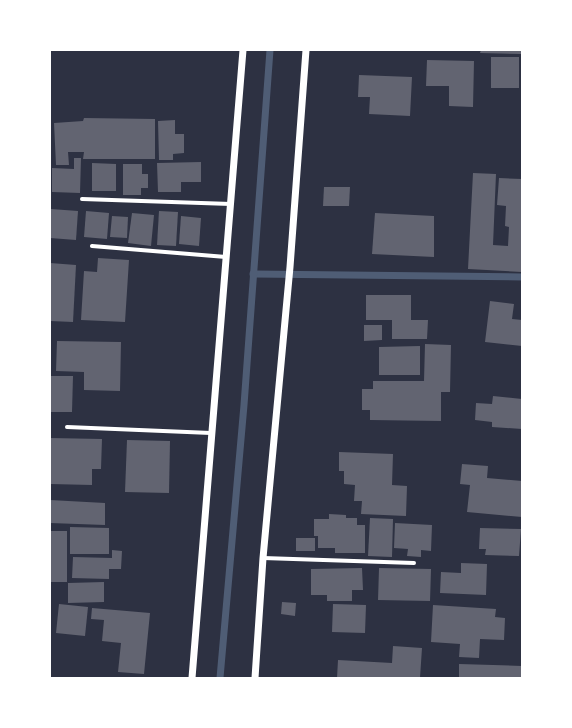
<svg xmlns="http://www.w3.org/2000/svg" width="572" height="728" font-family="'Noto Sans',sans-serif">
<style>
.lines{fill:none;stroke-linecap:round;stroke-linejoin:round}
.stream{stroke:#4f5d75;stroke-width:7}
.building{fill:#626471}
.minor{stroke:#fff;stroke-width:4}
.tertiary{stroke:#fff;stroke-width:7}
</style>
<rect width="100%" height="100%" fill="#2d3142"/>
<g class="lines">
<!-- stream -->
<g class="stream">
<path d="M253 274 522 277"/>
<path d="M220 678 244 405 270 50"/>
</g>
</g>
<!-- building -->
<g class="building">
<path d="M481 50H522V54L480 53Z"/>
<rect x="491" y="57" width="28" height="31"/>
<path d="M427 60 474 61 473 107 449 106V86H426Z"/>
<path d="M359 75 412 77 410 116 369 114 370 97H358Z"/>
<path d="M84 118 155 119V159H83L84 152H68L69 165H56L54 123 83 121Z"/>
<path d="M175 120V134H184V153L173 154V160H159L158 121Z"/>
<path d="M74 158H81L80 193 52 192V168L74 169Z"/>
<path d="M201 162V182H181V192H158L157 163Z"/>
<path d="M92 163 116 164V191H92Z"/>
<path d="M123 164H142V174H148V188H141V195H123Z"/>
<path d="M473 173 496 174 493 245 508 246 509 227 505 226 506 206 497 205 499 178 522 179V272L468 269Z"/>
<path d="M324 187H350L349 206H323Z"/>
<path d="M51 209 78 211 76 240 50 238Z"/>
<path d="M86 211 109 213 107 239 84 237Z"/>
<path d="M159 211 178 212 176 246 157 245Z"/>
<path d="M132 213 154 215 151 246 128 243Z"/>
<path d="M375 213 434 216V257L372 254Z"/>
<path d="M112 216 128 217 127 238 110 237Z"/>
<path d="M181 216 201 218 199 246 179 244Z"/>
<path d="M98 258 129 260 125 322 81 320 84 271 97 272Z"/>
<path d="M50 263 76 265 73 322 50 321Z"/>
<path d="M366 295H411V320H428L427 339H392V320H366Z"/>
<path d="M490 301 514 304 512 319 522 320V346L485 342Z"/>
<path d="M364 325H382V340L364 341Z"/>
<path d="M57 341 121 342 120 391 84 390V372L56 371Z"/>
<path d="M425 344 451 345 450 392H441V421L370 420V410H362V389H373V381H424Z"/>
<path d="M420 346V375H379V347Z"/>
<path d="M50 376H73L72 412H50Z"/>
<path d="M493 396 522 399V429L492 427V422L475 420 476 403 492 404Z"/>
<path d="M50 438 102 439 101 469H92V485L50 484Z"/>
<path d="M127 440 170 441 169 493 125 492Z"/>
<path d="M339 452 393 454 392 485 407 486 406 516 361 514 362 501H354L355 485 344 484V471H339Z"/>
<path d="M462 464 488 466 487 478 522 481V517L467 512 470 485 460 484Z"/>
<path d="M50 500 105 503V525L50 523Z"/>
<path d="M329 514 346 515V518H357V525H365V553H335V548H318V536H314V519H329Z"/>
<path d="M370 518 393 519 392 557 368 556Z"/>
<path d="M395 523 432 525 431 551 421 550V557L407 556 408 549 394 548Z"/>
<path d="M70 527 109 528V554H70Z"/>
<path d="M480 528 521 529 519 556 485 555 486 549H479Z"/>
<rect x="50" y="531" width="17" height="51"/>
<rect x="296" y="538" width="19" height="13"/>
<path d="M112 550 122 551 121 569H109V579L72 578 73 557 112 558Z"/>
<path d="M461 563 487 564 486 595 440 593 441 572 461 573Z"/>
<path d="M362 568 363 590H352V601H327V595H311V569Z"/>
<path d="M379 568 431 569 430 601 378 600Z"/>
<path d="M104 582V602L68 603V583Z"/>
<path d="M282 602 296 603 295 616 281 614Z"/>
<path d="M59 604 88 607 85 636 56 633Z"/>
<path d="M333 604 366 605 365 633 332 632Z"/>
<path d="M433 605 496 609 495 617 505 618 504 640 480 639 479 658 459 657 460 644 431 642Z"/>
<path d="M92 608 150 613 144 674 118 672 121 643 102 641 104 620 91 619Z"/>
<path d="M393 646 422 648 420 678H337L338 660 392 663Z"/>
<path d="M459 664 522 666V678H459Z"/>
</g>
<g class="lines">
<!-- minor -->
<g class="minor">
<path d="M82 199 231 204"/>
<path d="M92 246 226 257"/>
<path d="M67 427 211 433"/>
<path d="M263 558 414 563"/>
</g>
<!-- tertiary -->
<g class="tertiary">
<path d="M192 678 243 50"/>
<path d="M255 678 263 558 290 267 306 50"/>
</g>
</g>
<!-- border -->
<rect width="572" height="728" fill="none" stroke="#ffffff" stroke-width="102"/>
</svg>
